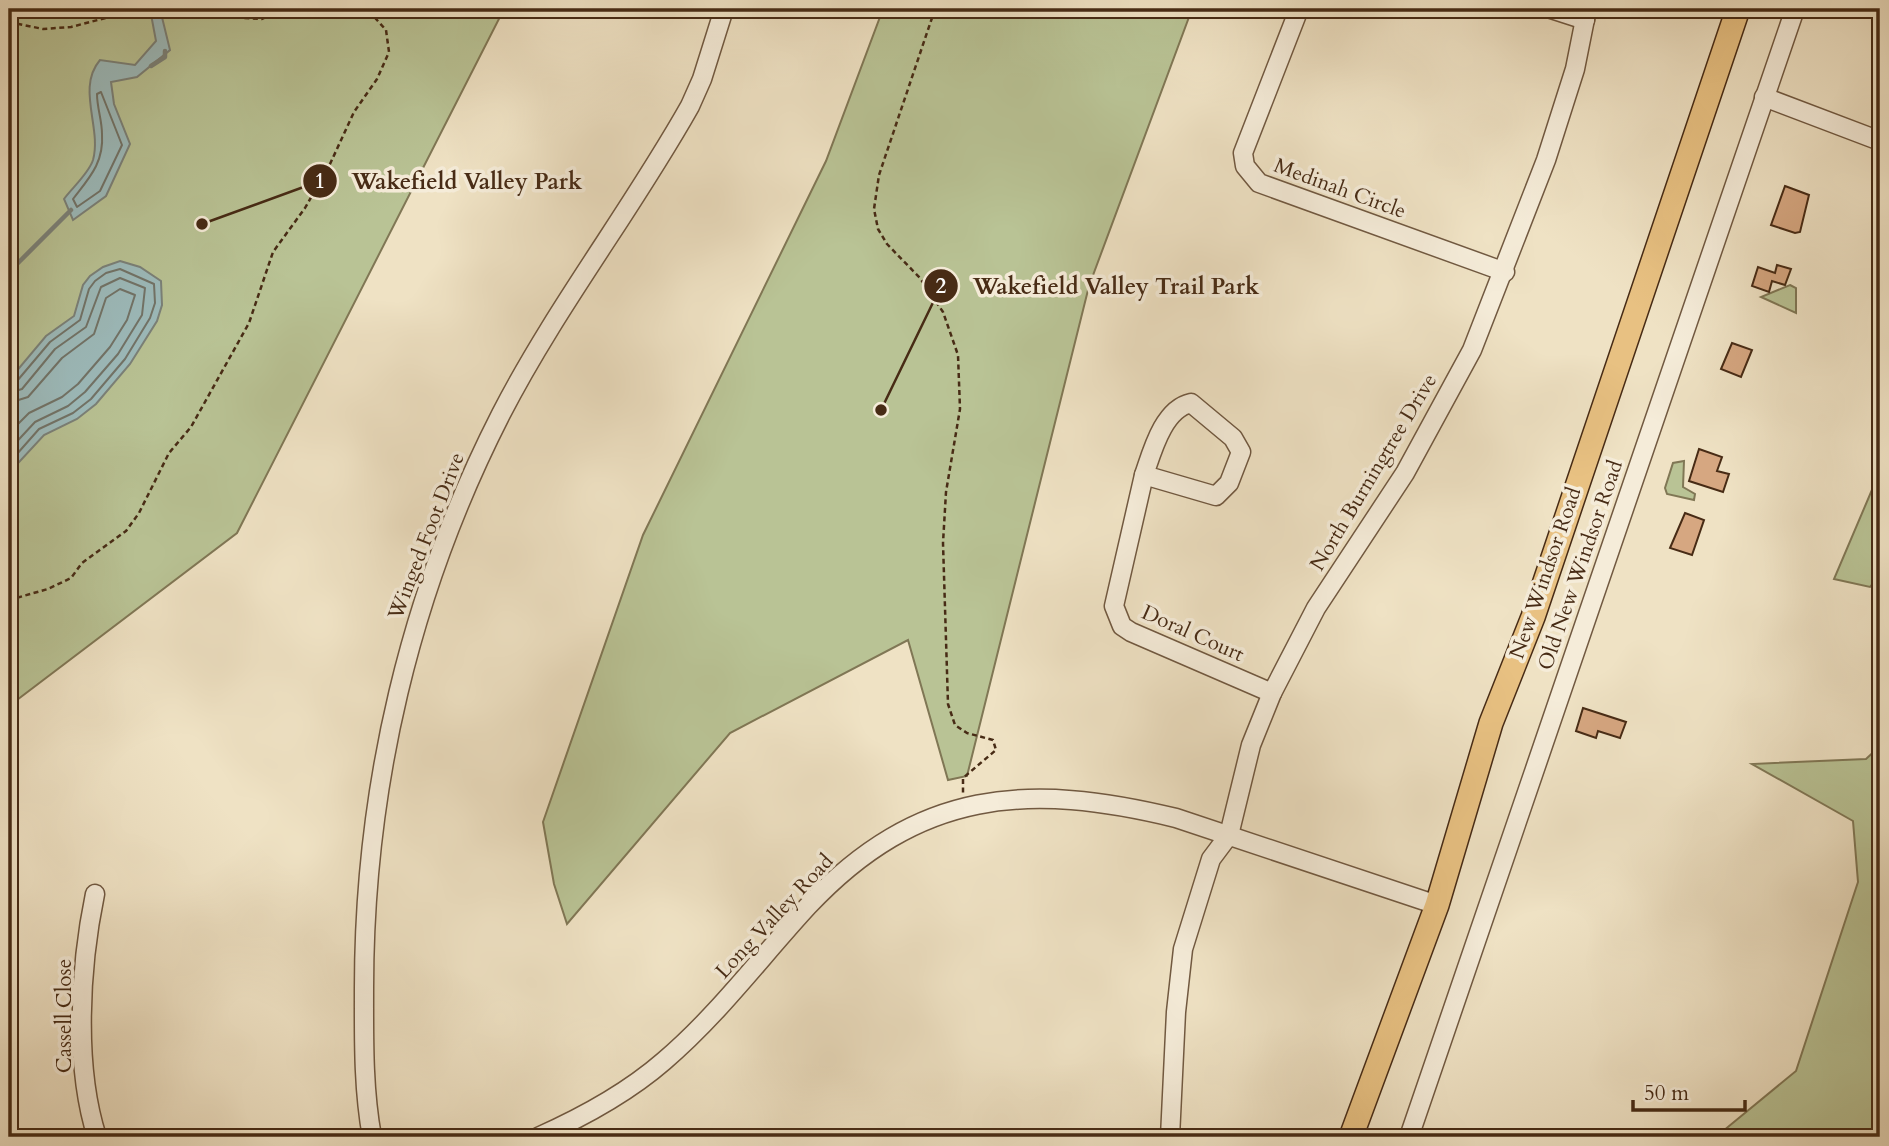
<svg xmlns="http://www.w3.org/2000/svg" width="1889" height="1146" font-family="Cardo,serif">
<style>
.green{fill:#b9c395;stroke:#807755;stroke-width:2}
.water{fill:#9dbcbd;stroke:#7b827a;stroke-width:2}
.lines{fill:none;stroke-linecap:round;stroke-linejoin:round}
.shore{stroke:#727469;stroke-width:2}
.stream{stroke:#7b827a;stroke-width:4.5}
.building{fill:#d6a781;stroke:#472b15;stroke-width:2}
.minor-casing{stroke:#715941;stroke-width:21}
.major-casing{stroke:#472b15;stroke-width:26}
.path{stroke:#472b15;stroke-width:2.5;stroke-dasharray:5 3.5;stroke-linecap:butt}
.minor{stroke:#f5ecd9;stroke-width:18}
.major{stroke:#e8c182;stroke-width:23}
.labels{text-anchor:middle;stroke-width:7;stroke-linejoin:round;paint-order:stroke}
.street-label{font-size:21px;fill:#472b15;stroke:#f5ecd9}
.leader{fill:none;stroke:#472b15;stroke-width:2.5}
.callout-dot{fill:#472b15;stroke:#f5ecd9;stroke-width:2.5}
.mark-label{font-size:21px;text-anchor:middle;font-weight:bold;fill:#fff}
.callout-label{font-size:23px;text-anchor:middle;font-weight:bold;fill:#472b15;stroke:#f5ecd9;stroke-width:7;stroke-linejoin:round;paint-order:stroke}
</style>
<rect width="100%" height="100%" fill="#efe2c4"/>
<filter id="stains"><feTurbulence type="fractalNoise" baseFrequency=".00286" numOctaves="4"/><feColorMatrix values="0 0 0 0 .2 0 0 0 0 .09 0 0 0 0 .02 0 0 0 .5 -.17"/></filter>
<radialGradient id="worn" r=".72"><stop offset=".6" stop-color="#630" stop-opacity="0"/><stop offset="1" stop-color="#630" stop-opacity=".3"/></radialGradient>
<!-- green -->
<g class="green">
<path d="M9 9H504L237 533 9 706Z"/>
<path d="M883 9H1192L1089 286 967 776 948 780 908 640 730 733 567 924 554 884 543 822 643 535 826 161Z"/>
<path d="M1790 285 1796 288V313L1761 297Z"/>
<path d="M1684 461 1683 487 1695 494 1694 500 1667 494 1665 488 1673 463Z"/>
<path d="M1880 471V574L1870 587 1834 579Z"/>
<path d="M1880 746V1137H1721L1723 1131 1796 1071 1858 882 1853 821 1752 764 1866 759Z"/>
</g>
<!-- water -->
<g class="water">
<path d="M150 9H160L170 50 137 77 111 82 114 104 130 144 106 196 73 220 64 199C72 188 89 173 93 160 102 128 76 88 100 60L135 65 156 41Z"/>
<path d="M120 261 140 267 161 281 162 305 157 321 130 364 96 404 77 419 44 435 9 473V380L46 336 74 316 83 285 90 276 103 267Z"/>
</g>
<g class="lines">
<!-- shore -->
<g class="shore">
<path d="M101 92 122 145 100 191 77 207 73 199C89 178 104 163 102 134 102 120 97 108 97 94Z"/>
<path d="M9 384 17 381 50 342 80 320 89 289 95 281 106 273 120 269 154 284 155 303 150 318 125 359 91 399 73 413 39 429 9 463"/>
<path d="M9 393 22 389 55 349 86 327 101 287 120 278 145 288 142 315 118 354 85 392 68 406 35 422 9 450"/>
<path d="M9 403 28 397 62 358 94 334 106 298 120 289 135 295 127 320 110 347 78 384 62 397 29 413 9 433"/>
</g>
<!-- stream -->
<g class="stream">
<path d="M151 66 165 57V51"/>
<path d="M9 277 17 264 71 210"/>
</g>
</g>
<!-- building -->
<g class="building">
<path d="M1785 186 1809 195 1800 232 1795 233 1771 225Z"/>
<path d="M1777 265 1791 269 1785 285 1772 281 1769 292 1752 286 1758 267 1775 273Z"/>
<path d="M1732 343 1752 350 1741 377 1721 369Z"/>
<path d="M1699 449 1722 457 1717 471 1729 474 1723 492 1689 481Z"/>
<path d="M1685 513 1704 520 1692 555 1670 548Z"/>
<path d="M1583 708 1626 722 1620 738 1598 731 1596 738 1576 731Z"/>
</g>
<g class="lines">
<defs>
<g id="minor">
<path d="M1299 9 1243 153 1245 166 1259 183 1505 272"/>
<path d="M1551 9 1585 20"/>
<path d="M1764 97 1880 141"/>
<path d="M1191 403 1233 438 1241 452 1229 483 1216 496 1144 475C1152 452 1163 409 1191 403Z"/>
<path d="M1144 475 1114 606 1122 626 1131 632 1272 693"/>
<path d="M95 894C80 966 74 1066 97 1137"/>
<path d="M372 1137C363 1088 364 1037 364 988 364 788 410 592 501 414 556 307 631 211 690 106L702 79 724 9"/>
<path d="M538 1137C583 1117 626 1094 664 1061 718 1015 760 958 808 906 918 789 1028 782 1176 818L1437 905"/>
<path d="M1170 1137 1176 1012 1183 949 1211 859 1229 835 1251 745 1272 693 1316 608 1405 473 1472 350 1546 160 1575 69 1587 9"/>
<path d="M1409 1137 1795 9"/>
</g>
<path id="major" d="M1351 1137 1437 905 1491 723 1533 617 1738 9"/>
</defs>
<!-- minor casing -->
<use href="#minor" class="minor-casing"/>
<!-- major casing -->
<use href="#major" class="major-casing"/>
<!-- path -->
<g class="path">
<path d="M935 9 879 175 874 209 878 229 887 244 920 278 943 312 958 355 960 409 946 492 943 543 948 704 955 725 967 733 993 740 996 750 963 778V793"/>
<path d="M9 22 43 29 71 27 113 16 145 12 262 19 282 9"/>
<path d="M9 600 48 589 71 578 82 563 126 531 139 513 169 453 191 427 249 323 273 252 305 208 330 164 354 112 377 79 389 52 386 30 367 9"/>
</g>
<!-- minor -->
<use href="#minor" class="minor"/>
<!-- major -->
<use href="#major" class="major"/>
</g>
<g class="labels">
<!-- street labels -->
<g class="street-label">
<text transform="translate(1340 188) rotate(20)" y="7">Medinah Circle</text>
<text transform="translate(1373 472) rotate(-59)" y="7">North Burningtree Drive</text>
<text transform="translate(426 536) rotate(-69)" y="7">Winged Foot Drive</text>
<text transform="translate(1580 565) rotate(-71)" y="7">Old New Windsor Road</text>
<text transform="translate(1545 573) rotate(-71)" y="7">New Windsor Road</text>
<text transform="translate(1193 633) rotate(24)" y="7">Doral Court</text>
<text transform="translate(774 916) rotate(-47)" y="7">Long Valley Road</text>
<text transform="translate(64 1016) rotate(-90)" y="7">Cassell Close</text>
</g>
</g>
<!-- callouts -->
<path class="leader" d="M202 224L320 181M881 410L941 286"/>
<g class="callout-dot">
<circle cx="202" cy="224" r="7"/>
<circle cx="881" cy="410" r="7"/>
<circle cx="320" cy="181" r="18"/>
<circle cx="941" cy="286" r="18"/>
</g>
<g class="mark-label">
<text x="320" y="188">1</text>
<text x="941" y="293">2</text>
</g>
<g class="callout-label">
<text x="467" y="189">Wakefield Valley Park</text>
<text x="1116" y="294">Wakefield Valley Trail Park</text>
</g>
<!-- margin -->
<rect width="1889" height="1146" fill="none" stroke="#efe2c4" stroke-width="35"/>
<rect x="10" y="10" width="1868" height="1125" fill="none" stroke="#472b15" stroke-width="3.5"/>
<rect x="18" y="18" width="1854" height="1111" fill="none" stroke="#472b15" stroke-width="2"/>
<!-- scale -->
<path d="M1633 1100v10h112v-10" fill="none" stroke="#472b15" stroke-width="3.5"/>
<text x="1644" y="1100" font-size="21" fill="#472b15" stroke="#f5ecd9" stroke-width="5" paint-order="stroke">50 m</text>
<rect width="100%" height="100%" filter="url(#stains)"/>
<rect width="100%" height="100%" fill="url(#worn)"/>
</svg>
